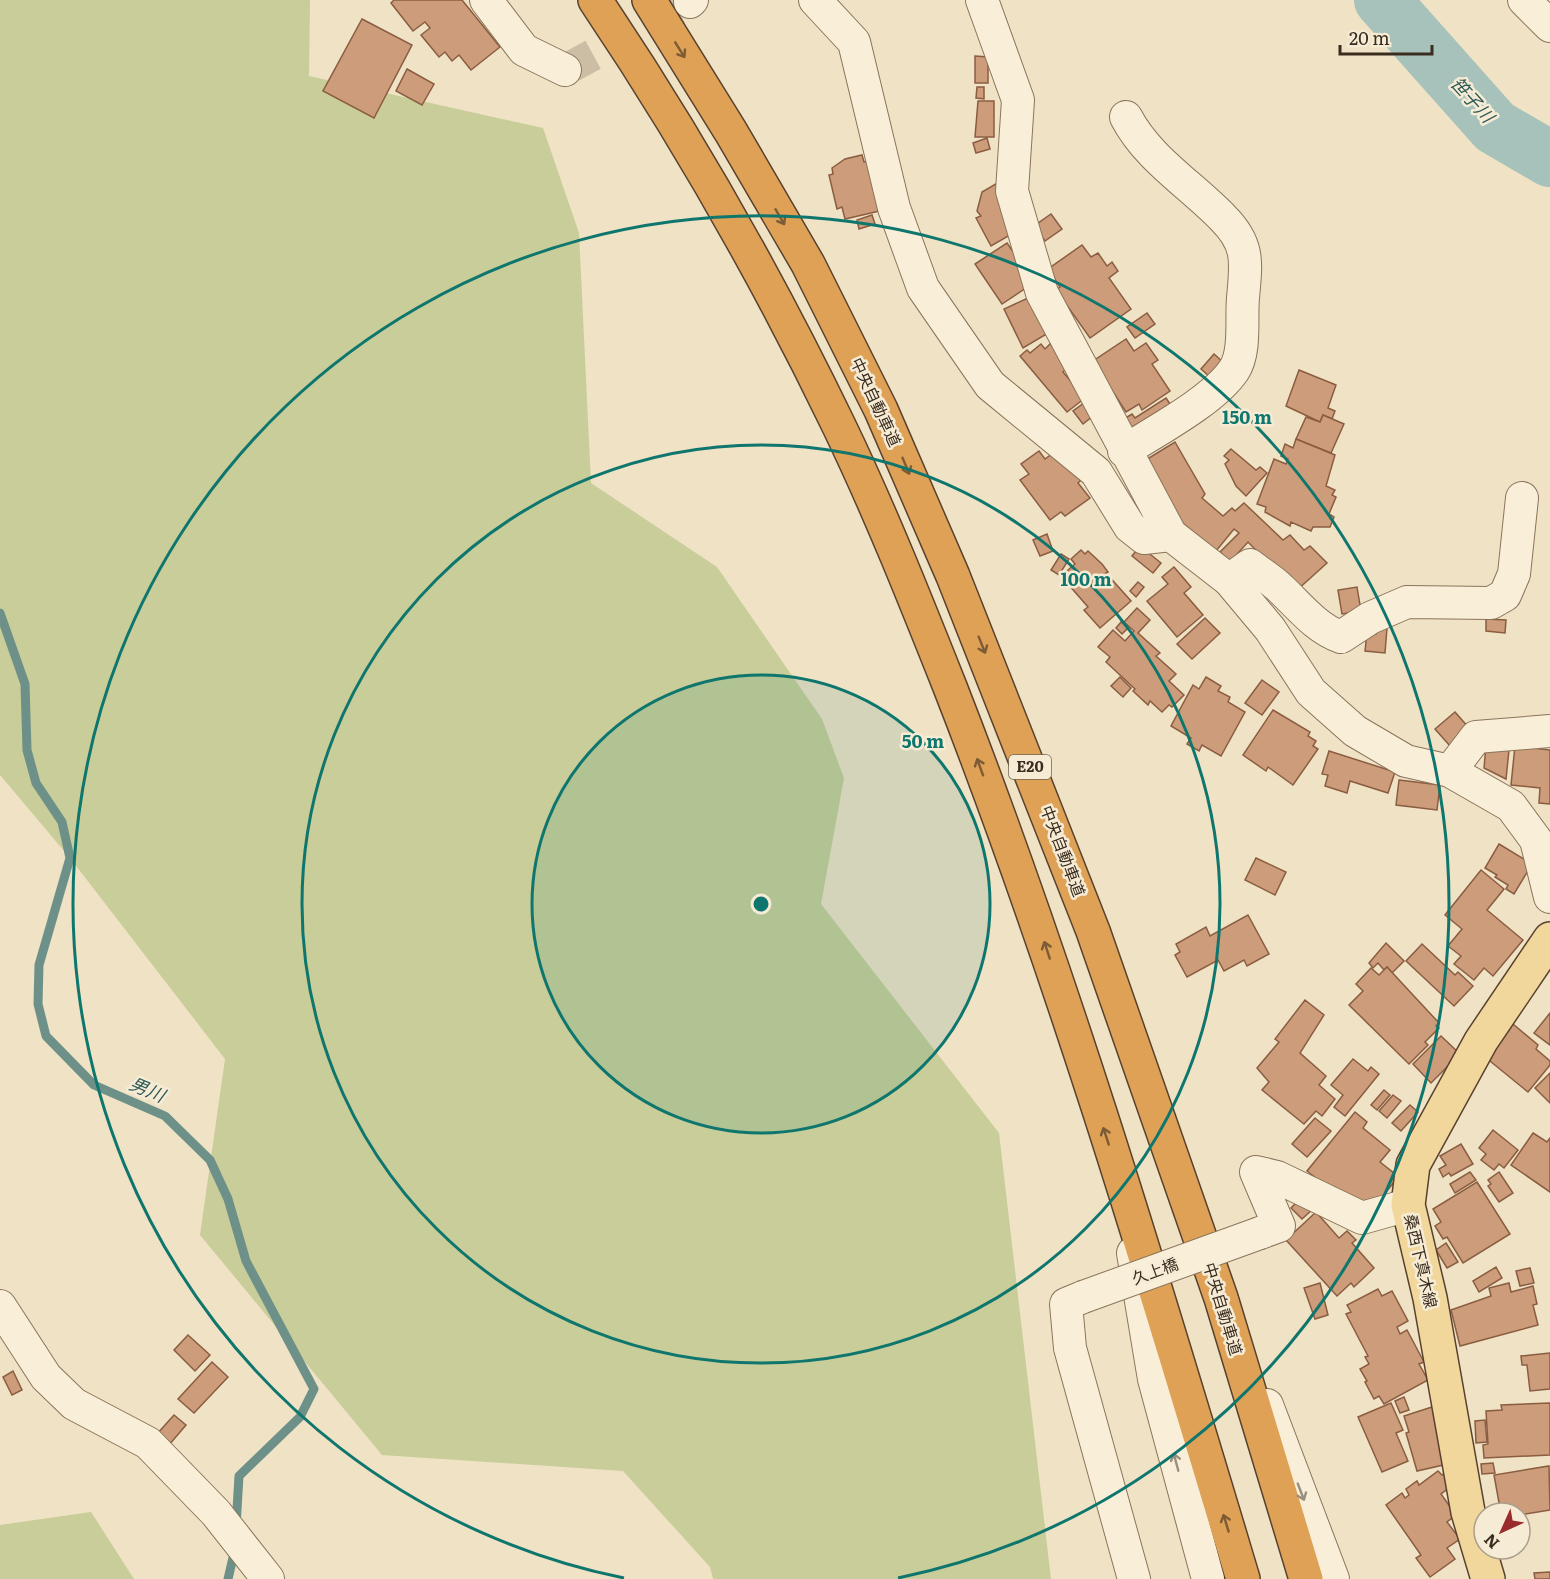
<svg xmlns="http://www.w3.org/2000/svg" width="1550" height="1579" font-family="Literata,'Noto Sans JP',serif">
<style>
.green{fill:#c8cd99}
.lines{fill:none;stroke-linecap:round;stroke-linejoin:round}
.stream{stroke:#6d9188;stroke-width:9}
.river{stroke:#a7c2ba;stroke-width:56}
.building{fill:#cd9c7b;stroke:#8a5d41;stroke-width:1.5}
.minor-tunnel{stroke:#cbbea4;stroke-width:32;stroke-dasharray:32 16;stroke-linecap:butt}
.minor-casing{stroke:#8a745b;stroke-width:34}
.major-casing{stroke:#58422f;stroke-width:36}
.highway-casing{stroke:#58422f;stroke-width:36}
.minor{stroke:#f9efd9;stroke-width:32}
.major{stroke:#f2d79d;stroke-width:33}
.highway{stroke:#dea156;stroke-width:33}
.minor-bridge-casing{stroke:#8a745b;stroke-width:34;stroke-linecap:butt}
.minor-bridge{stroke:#f9efd9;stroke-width:32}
.oneway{stroke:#7c5b35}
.oneway2{stroke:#9a8e7c}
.ring{fill:none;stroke:#0f766e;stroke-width:3}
.labels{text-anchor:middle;stroke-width:5;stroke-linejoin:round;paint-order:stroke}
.shield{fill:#f6ecd5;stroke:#726656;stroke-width:1.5}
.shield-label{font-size:15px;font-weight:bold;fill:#3a2c1f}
.street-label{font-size:16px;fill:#3a2c1f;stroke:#f6ecd5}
.water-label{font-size:18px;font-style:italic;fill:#2e5a57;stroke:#f6ecd5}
.centre{fill:#0f766e;stroke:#f6ecd5;stroke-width:3}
.ring-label{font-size:18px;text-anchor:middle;font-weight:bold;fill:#0f766e;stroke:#f6ecd5;stroke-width:5;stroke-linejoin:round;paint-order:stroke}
</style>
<rect width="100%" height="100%" fill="#efe2c5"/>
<!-- green -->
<g class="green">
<path d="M0 0H310L309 76 543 128 579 233 591 483 717 567 822 719 844 778 821 904 999 1133 1051 1579H713L710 1567 623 1471 382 1455 200 1235 225 1059 70 858 0 775Z"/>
<path d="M91 1512 134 1579H0V1525Z"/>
</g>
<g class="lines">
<!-- stream -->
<g class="stream">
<path d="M0 613 25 684 27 750 36 783 62 822 70 858 39 965 38 1004 46 1036 94 1085 165 1116 210 1160 228 1199 246 1261 314 1389 300 1417 239 1476 236 1526"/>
<path d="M228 1579 235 1549"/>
</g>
<!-- river -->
<path class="river" d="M1382 0 1495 127 1550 159"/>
</g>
<!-- building -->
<g class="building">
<path d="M394 0H462L500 47 471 70 459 55 452 61 445 52 439 57 421 35 430 28 425 22 413 31 391 3Z"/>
<path d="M362 19 412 45 374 118 323 91Z"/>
<path d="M975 56 988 57V83H975Z"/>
<path d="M407 69 434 84 422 105 396 91Z"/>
<path d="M977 87H984V99L976 98Z"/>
<path d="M978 101H994V137H975Z"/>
<path d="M987 138 990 149 976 153 973 143Z"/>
<path d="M862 155 864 162 869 161 884 210 845 219 842 207 837 209 829 175 833 174 832 168 845 159Z"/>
<path d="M999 182 1017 231 991 246 976 218 981 216 977 211 982 192Z"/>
<path d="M1051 214 1062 229 1045 241 1034 226Z"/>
<path d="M872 215 875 224 859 229 857 220Z"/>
<path d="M1007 243 1031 278 1029 286 1002 304 975 264Z"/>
<path d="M1082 245 1091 257 1098 253 1107 266 1112 262 1118 271 1109 278 1131 309 1090 338 1056 290 1060 287 1048 269Z"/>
<path d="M1028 298 1035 313 1040 311 1050 332 1023 348 1004 309Z"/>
<path d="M1147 313 1155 324 1135 338 1127 327Z"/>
<path d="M1126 339 1134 351 1146 343 1158 360 1152 364 1170 391 1142 410 1139 404 1126 412 1093 361Z"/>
<path d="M1051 343 1067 368 1063 372 1085 398 1067 412 1020 356 1027 350 1030 353 1041 344 1045 349Z"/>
<path d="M1214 354 1224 363 1210 377 1201 369Z"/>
<path d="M1299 370 1336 385 1328 408 1335 411 1332 419 1323 415 1320 422 1286 406Z"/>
<path d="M1166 398 1170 404 1128 430 1122 420 1132 414 1135 418Z"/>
<path d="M1084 403 1093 416 1083 424 1073 411Z"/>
<path d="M1323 415 1344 424 1331 453 1296 439 1306 417 1320 422Z"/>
<path d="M1296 439 1335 455 1326 486 1335 490 1332 495 1336 497 1329 514 1334 517 1330 527H1313L1311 531 1291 522 1290 526 1265 512 1266 507 1257 504 1274 459 1286 464 1288 459 1281 456 1285 444 1293 448Z"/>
<path d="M1175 442 1205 494 1202 498 1223 516 1232 508 1235 511 1244 503 1283 540 1290 535 1304 550 1310 546 1327 563 1296 591 1248 542 1230 562 1220 552 1239 533 1234 529 1216 551 1174 516 1144 461Z"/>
<path d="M1231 449 1256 470 1260 467 1267 473 1246 496 1236 486 1225 464 1229 460 1224 456Z"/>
<path d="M1039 451 1045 459 1053 453 1061 454 1081 480 1078 483 1090 498 1065 516 1061 512 1050 520 1020 480 1029 474 1021 464Z"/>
<path d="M1047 534 1053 551 1040 556 1033 540Z"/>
<path d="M1140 546 1161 563 1153 573 1132 556Z"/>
<path d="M1081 550 1085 554 1088 551 1102 564 1108 572 1106 573 1131 601 1100 628 1084 610 1088 607 1061 576 1075 564 1071 559Z"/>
<path d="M1061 554 1069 559 1059 575 1051 570Z"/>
<path d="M1174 567 1191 587 1184 593 1203 615 1177 637 1147 601 1168 584 1162 577Z"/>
<path d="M1138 582 1144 587 1136 597 1130 591Z"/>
<path d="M1357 587 1361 611 1342 614 1338 590Z"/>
<path d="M1137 608 1150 620 1138 633 1160 653 1156 656 1176 674 1169 681 1184 695 1172 707 1169 705 1162 712 1150 701 1148 705 1133 691 1135 689 1106 662 1110 657 1098 647 1113 630 1125 641 1134 631 1124 622Z"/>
<path d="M1205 618 1220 633 1192 659 1177 644Z"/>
<path d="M1486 619 1506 620 1505 633 1486 631Z"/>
<path d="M1121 622 1128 628 1122 634 1116 628Z"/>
<path d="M1377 627 1387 628 1385 653 1365 651 1367 633 1376 634Z"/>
<path d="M1120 677 1131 688 1123 697 1111 686Z"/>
<path d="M1206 677 1221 686 1218 691 1230 697 1228 702 1245 712 1221 756 1202 745 1199 751 1187 744 1191 738 1171 726 1193 685 1199 689Z"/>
<path d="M1262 680 1279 692 1262 715 1245 703Z"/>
<path d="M1273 710 1310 732 1308 736 1316 741 1313 746 1318 749 1293 785 1268 767 1266 771 1243 755Z"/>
<path d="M1455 712 1469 728 1450 746 1435 729Z"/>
<path d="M1486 746 1509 750 1506 779 1484 768Z"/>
<path d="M1515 746 1550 750V804L1539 803 1540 788 1511 785Z"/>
<path d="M1329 751 1395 772 1388 793 1350 781 1347 793 1325 786 1328 775 1322 774Z"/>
<path d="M1399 780 1440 785 1437 810 1396 805Z"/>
<path d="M1499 844 1532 864 1514 894 1506 889 1508 885 1495 877 1497 875 1485 868Z"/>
<path d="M1256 858 1286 872 1275 895 1245 880Z"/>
<path d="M1481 870 1504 889 1487 910 1523 940 1493 976 1484 968 1474 980 1454 964 1461 956 1448 946 1462 929 1445 915Z"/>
<path d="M1248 915 1269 954 1247 966 1244 960 1224 971 1218 960 1187 977 1175 955 1180 952 1176 944 1206 927 1210 936Z"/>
<path d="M1386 943 1404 961 1392 973 1387 967 1384 970 1378 963 1373 968 1369 963Z"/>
<path d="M1422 944 1455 975 1458 972 1473 986 1454 1006 1406 961Z"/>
<path d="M1387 967 1439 1023 1436 1026 1439 1028 1425 1042 1428 1045 1409 1064 1349 1005 1363 991 1356 984 1371 968 1379 975Z"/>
<path d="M1305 1000 1324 1015 1300 1053 1326 1076 1319 1085 1335 1099 1322 1116 1316 1111 1304 1124 1262 1090 1269 1082 1257 1068 1279 1042 1275 1039Z"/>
<path d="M1550 1013V1045L1534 1033Z"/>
<path d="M1513 1024 1538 1045 1536 1049 1550 1061V1065L1528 1092 1485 1057Z"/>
<path d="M1441 1036 1460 1054 1431 1083 1413 1064Z"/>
<path d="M1353 1059 1368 1071 1371 1067 1379 1074 1345 1116 1334 1107 1343 1095 1331 1085Z"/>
<path d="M1550 1073V1103L1535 1088Z"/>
<path d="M1384 1090 1390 1095 1377 1110 1371 1105Z"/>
<path d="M1393 1095 1401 1101 1387 1118 1379 1111Z"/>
<path d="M1410 1105 1418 1112 1401 1131 1392 1123Z"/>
<path d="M1355 1112 1367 1122 1363 1128 1390 1150 1380 1162 1395 1174 1392 1178 1395 1181 1373 1208 1365 1211 1335 1187 1332 1191 1307 1171Z"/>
<path d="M1315 1118 1331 1131 1307 1157 1292 1144Z"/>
<path d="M1493 1130 1518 1150 1504 1168 1499 1164 1494 1170 1481 1160 1486 1154 1479 1148Z"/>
<path d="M1533 1133 1547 1142 1550 1138V1192L1511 1165Z"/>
<path d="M1461 1144 1473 1164 1451 1176 1449 1173 1443 1177 1439 1169 1446 1165 1440 1156Z"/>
<path d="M1470 1172 1476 1180 1455 1193 1450 1184Z"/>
<path d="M1499 1172 1513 1193 1499 1202 1488 1186 1491 1184 1488 1180Z"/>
<path d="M1477 1182 1510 1234 1463 1263 1447 1237 1443 1239 1435 1226 1441 1222 1433 1209Z"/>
<path d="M1302 1197 1313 1209 1302 1219 1291 1208Z"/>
<path d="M1316 1212 1339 1238 1347 1231 1356 1240 1352 1243 1374 1268 1354 1287 1351 1283 1337 1296 1286 1240Z"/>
<path d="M1446 1243 1458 1262 1447 1268 1436 1250Z"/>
<path d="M1496 1267 1502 1278 1479 1292 1473 1281Z"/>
<path d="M1530 1268 1534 1283 1520 1286 1516 1271Z"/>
<path d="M1320 1283 1328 1315 1315 1319 1304 1288Z"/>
<path d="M1509 1283 1511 1292 1533 1286 1537 1304 1533 1305 1538 1325 1460 1346 1451 1310 1491 1296 1489 1288Z"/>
<path d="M1378 1289 1382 1296 1392 1291 1408 1321 1397 1327 1400 1334 1407 1330 1424 1362 1419 1364 1428 1380 1384 1404 1379 1396 1374 1399 1365 1382 1367 1381 1360 1369 1369 1364 1365 1357 1368 1356 1346 1314 1351 1312 1347 1305Z"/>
<path d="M188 1335 210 1355 195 1371 174 1350Z"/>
<path d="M1550 1353V1389L1530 1391 1527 1365H1522L1521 1356Z"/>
<path d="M212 1362 228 1377 194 1413 178 1399Z"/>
<path d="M13 1371 22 1390 12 1395 3 1377Z"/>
<path d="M1404 1397 1409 1410 1400 1413 1395 1401Z"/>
<path d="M1391 1403 1403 1430 1396 1433 1408 1461 1382 1472 1358 1417Z"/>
<path d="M1550 1403V1455L1484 1458 1483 1445 1488 1444 1486 1411 1502 1410 1501 1405Z"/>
<path d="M1435 1406 1449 1449 1440 1451 1452 1463 1417 1471 1406 1433 1409 1432 1404 1416Z"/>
<path d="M174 1415 186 1425 169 1445 157 1434Z"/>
<path d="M1485 1420 1487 1442 1476 1443 1475 1421Z"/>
<path d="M1493 1463 1495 1473 1482 1474 1481 1464Z"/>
<path d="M1549 1466 1550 1510 1520 1515V1513H1497V1509L1500 1508 1494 1475Z"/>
<path d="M1438 1471 1442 1475 1445 1473 1453 1485 1441 1494 1456 1515 1447 1522 1460 1539 1447 1548 1455 1559 1430 1577 1416 1558 1421 1555 1386 1505 1402 1493 1405 1498 1409 1495 1406 1489 1417 1481 1419 1485Z"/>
<path d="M1550 1572V1579H1535L1534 1573Z"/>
</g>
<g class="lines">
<!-- minor-tunnel -->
<path class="minor-tunnel" d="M565 70 690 2"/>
<defs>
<g id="minor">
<path d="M486 0 524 50 565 70"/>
<path d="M815 0 854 42 894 208 923 288 990 385 1096 472 1130 527 1144 538 1171 535"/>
<path d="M982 0 1018 100 1012 191 1042 293 1171 535 1229 580 1270 629 1311 692 1355 731 1406 761 1450 771 1511 806 1536 840 1550 897"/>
<path d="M1524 0 1550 26"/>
<path d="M690 2 692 0"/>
<path d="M1124 451C1156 431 1214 400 1234 370 1246 352 1241 318 1243 298 1246 263 1250 245 1223 218 1190 184 1148 159 1126 117"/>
<path d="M1229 580 1250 565C1260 573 1272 580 1281 589 1299 606 1317 629 1341 637L1370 618 1407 602 1491 603 1505 595 1514 574 1522 498"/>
<path d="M1450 771 1476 737 1550 731"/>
<path d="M1260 1233 1279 1226 1256 1172 1277 1177 1362 1218 1408 1205"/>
<path d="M1133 1253 1154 1379 1208 1579"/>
<path d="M1083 1297 1066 1304 1070 1348 1134 1579"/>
<path d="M0 1306 46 1377 74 1404 148 1443 216 1513 268 1579"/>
<path d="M1267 1405 1333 1579"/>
</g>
<path id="major" d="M1488 1579 1468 1512 1430 1298 1408 1205 1413 1165 1481 1041 1550 939"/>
<g id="highway">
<path d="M595 0C686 135 768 279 839 426 880 511 915 599 950 687 1064 979 1153 1279 1243 1579"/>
<path d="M649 0 731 132 808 264 881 410 953 576 1093 931 1221 1298 1306 1579"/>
</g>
</defs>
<!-- minor casing -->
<use href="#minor" class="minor-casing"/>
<!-- major casing -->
<use href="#major" class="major-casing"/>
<!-- highway casing -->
<use href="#highway" class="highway-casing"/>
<!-- minor -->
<use href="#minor" class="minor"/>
<!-- major -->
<use href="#major" class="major"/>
<!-- highway -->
<use href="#highway" class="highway"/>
<defs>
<path id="minor-bridge" d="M1083 1297 1260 1233"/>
</defs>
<!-- minor-bridge casing -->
<use href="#minor-bridge" class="minor-bridge-casing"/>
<!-- minor-bridge -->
<use href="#minor-bridge" class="minor-bridge"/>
</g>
<!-- one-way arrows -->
<defs><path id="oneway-shaft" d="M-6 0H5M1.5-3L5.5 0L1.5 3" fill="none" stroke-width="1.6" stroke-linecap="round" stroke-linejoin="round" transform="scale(1.5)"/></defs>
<g class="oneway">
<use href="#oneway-shaft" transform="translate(680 50) rotate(58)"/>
<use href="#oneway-shaft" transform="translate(780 217) rotate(60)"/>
<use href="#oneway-shaft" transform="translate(906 466) rotate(67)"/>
<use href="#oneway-shaft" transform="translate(982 645) rotate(68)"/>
<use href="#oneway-shaft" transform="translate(980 767) rotate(-110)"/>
<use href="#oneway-shaft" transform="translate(1047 950) rotate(-108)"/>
<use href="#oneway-shaft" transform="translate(1106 1136) rotate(-108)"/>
<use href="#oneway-shaft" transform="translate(1226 1523) rotate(-107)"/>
</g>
<g class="oneway2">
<use href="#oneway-shaft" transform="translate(1176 1462) rotate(-105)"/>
<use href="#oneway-shaft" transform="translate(1301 1492) rotate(69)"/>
</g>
<!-- distance rings -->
<circle cx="761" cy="904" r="229" fill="#0f766e" fill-opacity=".12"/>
<g class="ring">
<circle cx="761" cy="904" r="229"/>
<circle cx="761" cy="904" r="459"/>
<path d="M624 1578A688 688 0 1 1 898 1578"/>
</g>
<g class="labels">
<!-- shield labels -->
<rect class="shield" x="1009" y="755" width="42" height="24" rx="4.5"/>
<g class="shield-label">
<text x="1030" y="772">E20</text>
</g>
<!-- street labels -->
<g class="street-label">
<text transform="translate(876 402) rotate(65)" y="6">中央自動車道</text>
<text transform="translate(1063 851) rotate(69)" y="6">中央自動車道</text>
<text transform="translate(1421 1261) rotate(77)" y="6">桑西下真木線</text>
<text transform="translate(1155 1271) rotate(-20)" y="6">久上橋</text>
<text transform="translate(1223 1309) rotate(73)" y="6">中央自動車道</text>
</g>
<!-- water labels -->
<g class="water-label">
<text transform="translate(1472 100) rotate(48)" y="6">笹子川</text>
<text transform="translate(147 1090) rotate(23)" y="6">男川</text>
</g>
</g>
<circle cx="761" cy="904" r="9" class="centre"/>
<g class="ring-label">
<text x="1247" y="424">150 m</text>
<text x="1086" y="586">100 m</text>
<text x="923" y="748">50 m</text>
</g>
<!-- north arrow -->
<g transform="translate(1502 1531) rotate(225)"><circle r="28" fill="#f6ecd5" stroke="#ab9f8c" stroke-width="1.5"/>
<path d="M0-4.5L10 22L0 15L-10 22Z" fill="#9a2a2c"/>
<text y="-9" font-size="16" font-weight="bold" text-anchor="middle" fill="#3a2c1f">N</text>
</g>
<!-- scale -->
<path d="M1340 45v9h92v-9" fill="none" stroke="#3a2c1f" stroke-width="3"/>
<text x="1349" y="45" font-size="18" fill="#3a2c1f" stroke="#f6ecd5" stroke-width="4.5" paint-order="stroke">20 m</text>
</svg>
